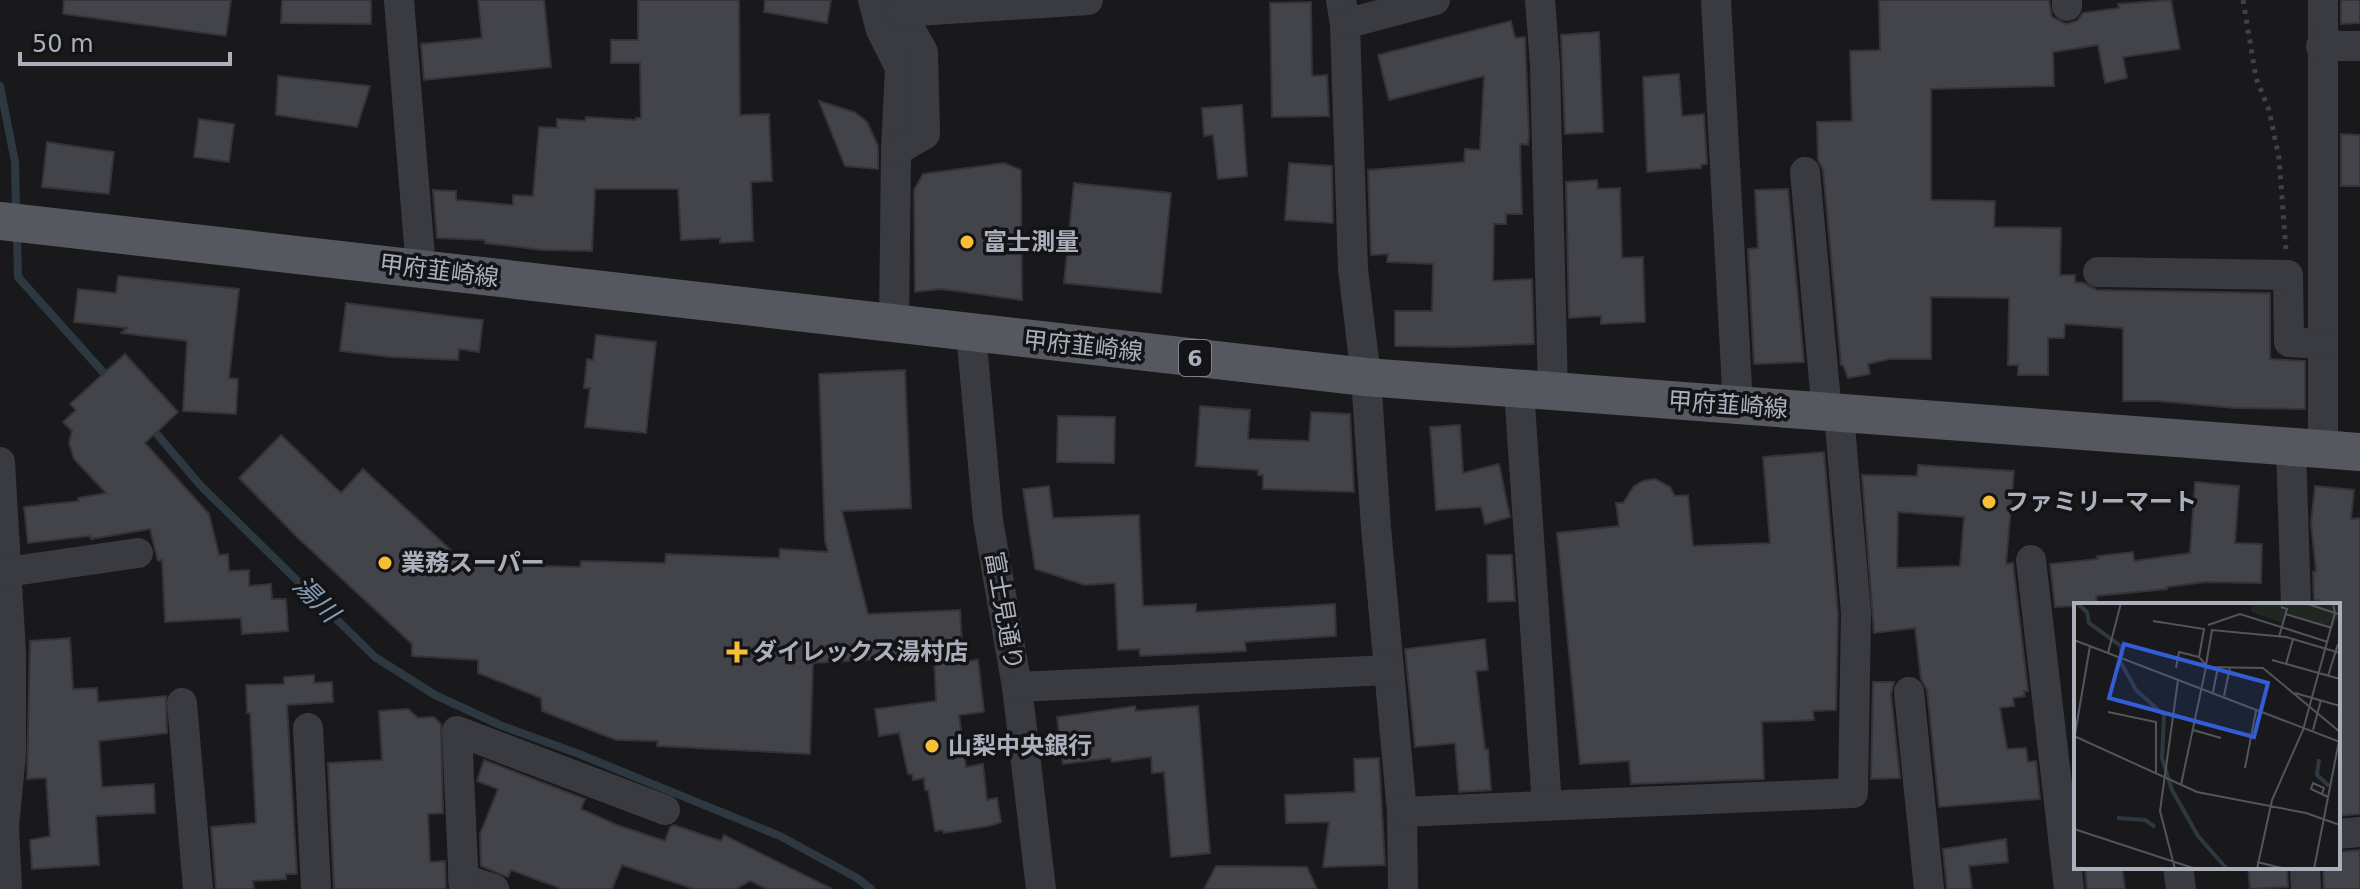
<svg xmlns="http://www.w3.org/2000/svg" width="2360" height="889" font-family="'DejaVu Sans','Noto Sans JP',sans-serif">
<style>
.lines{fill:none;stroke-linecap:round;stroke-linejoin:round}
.stream{stroke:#2e3841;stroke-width:8}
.building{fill:#434449;stroke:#333338;stroke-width:2;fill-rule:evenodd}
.path{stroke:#404248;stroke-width:5;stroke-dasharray:4 6;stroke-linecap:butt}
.minor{stroke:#3a3b41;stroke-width:30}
.major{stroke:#565860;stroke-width:38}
.poi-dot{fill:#f8be35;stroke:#141417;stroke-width:3}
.labels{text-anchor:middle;stroke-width:7;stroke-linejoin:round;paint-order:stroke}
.shield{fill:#141417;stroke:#7e818a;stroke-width:2}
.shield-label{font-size:22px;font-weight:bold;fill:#abb0bc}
.poi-label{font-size:24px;font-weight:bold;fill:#abb0bc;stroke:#141417;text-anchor:start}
.street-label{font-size:24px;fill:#abb0bc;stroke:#141417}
.water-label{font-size:26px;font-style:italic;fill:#829cb7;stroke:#141417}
.inset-river{fill:none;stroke:#2e3841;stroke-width:4}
.inset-road{fill:none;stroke:#53555c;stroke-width:2}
.view{fill:#325dd4;fill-opacity:0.15;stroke:#325dd4;stroke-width:4}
.inset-edge{fill:none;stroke:#abb0bc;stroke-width:4}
</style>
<rect width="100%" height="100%" fill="#19191c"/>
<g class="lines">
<!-- stream -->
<g class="stream">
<path d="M0 86 15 162 16 212"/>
<path d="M17 233 18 277 111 381"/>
<path d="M151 427 200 485 375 657 435 695 500 725 579 754 780 836 857 878 871 889"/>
</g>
</g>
<!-- building -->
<g class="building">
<path d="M64 0H231L226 36 63 14Z"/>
<path d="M282 0H371V24L281 23Z"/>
<path d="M478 0H544L551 67 424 80 421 44 482 38Z"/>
<path d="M638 0H739L740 115 769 114 772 181 751 182 753 241 720 243V238L681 240 678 189H595L592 251 542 250 485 243V240L437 238 433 190 456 191V200L513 205V195L533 196 539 127 557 128V119L585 121 586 117 636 120V118H641L640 63H611V40H638Z"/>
<path d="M765 0H831L827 23 764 12Z"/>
<path d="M1879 0H2049L2052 17 2066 24 2077 21 2083 13 2119 8 2118 4 2171 0 2180 49 2123 57 2127 78 2105 83 2098 45 2053 52 2054 86 1931 89V200L1995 201 1994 227 2061 228 2060 275H2075V282L2084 283 2097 290 2270 293V359L2305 361V409L2235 408 2157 401H2123V328L2065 324 2064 338H2048V375H2018V365H2008L2009 298 1931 297V359H1890L1868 364 1870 374 1848 378 1843 365H1841L1823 170 1818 160 1817 122 1852 121 1850 51 1880 50Z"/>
<path d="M2341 0H2360V23L2341 24Z"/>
<path d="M1311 2 1312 76 1327 75 1329 116 1272 117 1270 3Z"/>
<path d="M1511 21 1515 38 1525 37 1529 136 1528 145 1520 144 1522 214H1506V224H1494L1493 281 1532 279 1534 344 1456 347 1395 346V311H1432L1433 264 1387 262 1388 254 1371 255 1368 170 1464 162 1465 149 1480 150 1484 76 1389 100 1378 55Z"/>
<path d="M1599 32 1603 132 1565 134 1561 35Z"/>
<path d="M1679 74 1682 116 1704 114 1707 164 1701 165V168L1647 172 1643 77Z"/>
<path d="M278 76 370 86 357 127 276 115Z"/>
<path d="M819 101 854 112 867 122 878 146V169L845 166Z"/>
<path d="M1242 105 1247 176 1218 179 1213 135 1204 136 1202 108Z"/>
<path d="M199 119 234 124 229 162 194 157Z"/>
<path d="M2341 134 2360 135V186H2341Z"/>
<path d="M47 142 114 152 109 194 42 187Z"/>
<path d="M1004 163 1021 170 1022 300 941 289 915 292 914 190 923 174Z"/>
<path d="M1289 163 1332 166 1333 223 1285 220Z"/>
<path d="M1597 180 1598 189 1620 188 1622 258 1643 257 1645 322 1601 324V316L1569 318 1566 182Z"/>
<path d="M1074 183 1171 193 1161 293 1064 283Z"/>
<path d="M1788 189 1804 362 1754 364 1748 249 1758 248 1755 190Z"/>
<path d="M118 276 239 289 229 378 238 379 236 414 183 411 187 341 121 333 127 328 74 322 78 289 116 293Z"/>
<path d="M346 303 483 320 479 352 459 349 458 360 390 357 340 351Z"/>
<path d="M596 335 656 342 646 433 585 427 590 388H584L587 359 593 360Z"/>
<path d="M125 354 178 412 145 443 209 514 219 555 228 554 229 571 249 570V586L271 584 272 599H286L288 631 242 634 241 618 165 622 162 560 158 561 150 529 91 539 90 536 28 543 24 507 79 501 78 498 106 493 74 459 69 443 72 431 63 422 76 410 70 404Z"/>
<path d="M905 370 911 508 842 511 868 614 960 610 963 662 978 660 984 712 959 715 966 767 983 764 987 800 997 798 1001 822 989 826 944 833 943 830 935 831 928 790H925L924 778 913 780 912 774H908L899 733 879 736 875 709 936 701 934 656 813 663 810 754 657 746 658 741 616 740 542 711 541 698 478 673V660L412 656V644L298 538 239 478 281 435 341 493 363 469 466 564 580 567 581 561 665 563 666 554 779 558 780 549 828 552 825 541 819 374Z"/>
<path d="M1200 406 1250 410 1248 439 1309 441 1311 412 1350 414 1354 492 1263 489V475H1258V470L1196 466Z"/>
<path d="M1058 416 1115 417 1114 463 1057 462Z"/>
<path d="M1460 425 1463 473 1499 464 1510 517 1485 524 1481 507 1436 510 1430 427Z"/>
<path d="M1824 452 1838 614 1836 710 1813 711 1814 720 1762 722 1764 779 1631 784 1629 761 1580 764 1557 533 1619 526 1616 503H1623L1634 486 1643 481 1655 479 1670 487 1675 496 1688 495 1693 546 1770 543 1763 457Z"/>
<path d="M1918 465 2014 471 2006 564 2013 563 2028 691H2024L2025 696 2013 698 2014 706 2000 708 2007 749 2026 748 2028 762 2036 761 2040 799 1939 807 1927 690 1921 679 1915 628 1874 633 1862 475 1917 476ZM1898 512 1964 517 1960 566 1897 568Z"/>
<path d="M2195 482 2239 486 2235 543 2262 544 2261 583 2205 582 2167 587V589L2096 596 2097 605 2055 607 2050 564 2098 559 2097 556 2133 552 2134 561 2190 553Z"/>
<path d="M1049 486 1053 518 1139 515 1143 606 1196 604V612L1335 604 1336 636 1245 642 1246 651 1140 656 1139 649 1118 650 1115 583 1085 585 1035 569 1023 489Z"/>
<path d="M2315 486 2354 490 2351 519 2360 518V814L2338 816V605H2319V600L2314 601 2313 572 2316 571 2311 523Z"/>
<path d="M1487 555H1512L1515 601 1488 602Z"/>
<path d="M70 638 73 689 97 688 98 702 166 696 167 733 99 741 102 787 154 784 155 813 96 816 99 865 32 869 30 840 50 836 46 778 27 779 30 641Z"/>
<path d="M1485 639 1488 670 1476 671 1485 749H1488L1491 790 1459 792 1455 743 1415 747 1405 649Z"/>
<path d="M314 675V683L332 682 333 702 287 705 297 874H286V879L253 881 254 889H216L211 827 256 823 250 713H247L246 685 284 684V677Z"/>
<path d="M1873 682H1894L1891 694 1900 778 1871 779Z"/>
<path d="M1135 706 1136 711 1198 706 1210 853 1171 857 1164 772 1152 773 1151 757 1112 762 1111 758 1063 764 1057 717Z"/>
<path d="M408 709 418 718 434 717 441 724 443 813 428 814 430 862 445 861 446 889H334L328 763 382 760 379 711Z"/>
<path d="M1379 758 1385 865 1323 867 1329 822 1286 823 1285 795 1355 792 1354 759Z"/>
<path d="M484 760 585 799 581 809 617 825 665 841 670 827 674 825 721 841 724 835 832 889H767L750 881 736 889H694L622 865 612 889H562L511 870 508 877 481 866 480 834 498 789 477 781Z"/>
<path d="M2006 839 2008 862 1969 866 1972 889H1947L1943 849Z"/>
<path d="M2360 850V889H2324L2323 867H2338V852Z"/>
<path d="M1216 866 1307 867 1317 889H1204Z"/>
<path d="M2085 867H2122L2125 889H2087Z"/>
<path d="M2248 867H2287L2288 887 2250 889Z"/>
</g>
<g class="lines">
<!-- path -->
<path class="path" d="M2243 0 2256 78 2269 110 2279 158 2286 250"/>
<!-- minor -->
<g class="minor">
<path d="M399 0 421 269"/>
<path d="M873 0 881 30 900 68 896 151 894 324"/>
<path d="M894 0 923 52 925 134 896 151"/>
<path d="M1341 0 1345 24 1353 269 1366 377 1376 527 1402 812 1403 889"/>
<path d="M1540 0 1545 65 1553 392"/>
<path d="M1716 0 1738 406"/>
<path d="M2323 0V449"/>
<path d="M2067 6V0"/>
<path d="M901 12 1088 0"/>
<path d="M1345 24 1435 0"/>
<path d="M2321 46H2360"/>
<path d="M1805 172 1827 413"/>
<path d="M2098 272 2288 275 2289 342 2323 344"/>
<path d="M971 333 988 520 1017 687 1041 889"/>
<path d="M1519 389 1547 806"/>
<path d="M2291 447 2296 605"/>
<path d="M0 462 11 653V754L4 826 7 889"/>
<path d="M2031 560 2069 889"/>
<path d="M7 572 138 553"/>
<path d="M1017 687 1389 670"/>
<path d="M1909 692 1929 889"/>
<path d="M182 703 198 889"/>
<path d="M308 728 316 889"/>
<path d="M1402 812 1853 793 1856 613 1839 414"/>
<path d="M2338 834 2360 832"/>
<path d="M2178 867 2181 889"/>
<path d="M2305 867 2306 889"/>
<path d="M463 879 494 889"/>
<path d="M464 889 457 731 665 810"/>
</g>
<!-- major -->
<path class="major" d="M0 221 1366 377 2360 452"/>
</g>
<!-- markers -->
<g class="poi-dot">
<circle cx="967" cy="242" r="8"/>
<circle cx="1989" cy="502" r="8"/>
<circle cx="385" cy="563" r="8"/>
<path d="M733 640h8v8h8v8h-8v8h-8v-8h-8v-8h8z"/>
<circle cx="932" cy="746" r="8"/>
</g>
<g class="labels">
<!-- shield labels -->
<rect class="shield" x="1179" y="340" width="32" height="36" rx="6"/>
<g class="shield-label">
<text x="1195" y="366">6</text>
</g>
<!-- poi labels -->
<g class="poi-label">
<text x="983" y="250">富士測量</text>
<text x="2005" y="510">ファミリーマート</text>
<text x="401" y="571">業務スーパー</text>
<text x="753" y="660">ダイレックス湯村店</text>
<text x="948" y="754">山梨中央銀行</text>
</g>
<!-- street labels -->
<g class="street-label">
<text transform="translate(439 271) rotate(7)" y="8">甲府韮崎線</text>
<text transform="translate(1083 346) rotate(6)" y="8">甲府韮崎線</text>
<text transform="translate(1728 405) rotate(4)" y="8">甲府韮崎線</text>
<text transform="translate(1004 611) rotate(80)" y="8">富士見通り</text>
</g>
<!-- water labels -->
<g class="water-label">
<text transform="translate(316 599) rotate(45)" y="9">湯川</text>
</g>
</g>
<!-- overview -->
<g transform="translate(2074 603)">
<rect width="266" height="266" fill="#19191c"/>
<path d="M179 0H266V11L258 25 212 11 209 20 177 9Z" fill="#1f2720"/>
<path class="inset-river" d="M3 0 13 9 15 20 47 43 48 52M46 58 62 87 90 112 88 155 98 187 124 233 153 266M245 156 243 172 255 183M43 215 71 217 81 224"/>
<path class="inset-road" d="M231 0 261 10 259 0M211 11 258 25M79 18 130 26 125 54 132 62M134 22 166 11 254 39M205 34 213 6 207 4M0 37 266 139M34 50 47 0M198 57 266 76M212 61 219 36M132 62 138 27 212 34 266 50M102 65 105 49 125 54M254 73 264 41M139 89 144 64M221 90 266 103M150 93 156 64M34 109 82 119V171M119 127 147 135M239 127 247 97M0 133 123 189 232 210 266 222M0 137 16 43M171 165 182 108M107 182 132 64 189 65 266 129M248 191 250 185 239 180 237 186 254 194M0 226 122 266M183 259 212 266M101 266 86 208 104 77M183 266 198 197 229 127 261 10 266 11M240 266 265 138"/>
<path class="view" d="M50 41 194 80 180 134 35 95Z"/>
<rect width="266" height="266" class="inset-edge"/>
</g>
<!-- scale -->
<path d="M20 52v12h210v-12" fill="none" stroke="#abb0bc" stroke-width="4"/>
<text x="32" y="52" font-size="24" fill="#abb0bc" stroke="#141417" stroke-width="6" paint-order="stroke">50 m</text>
</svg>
